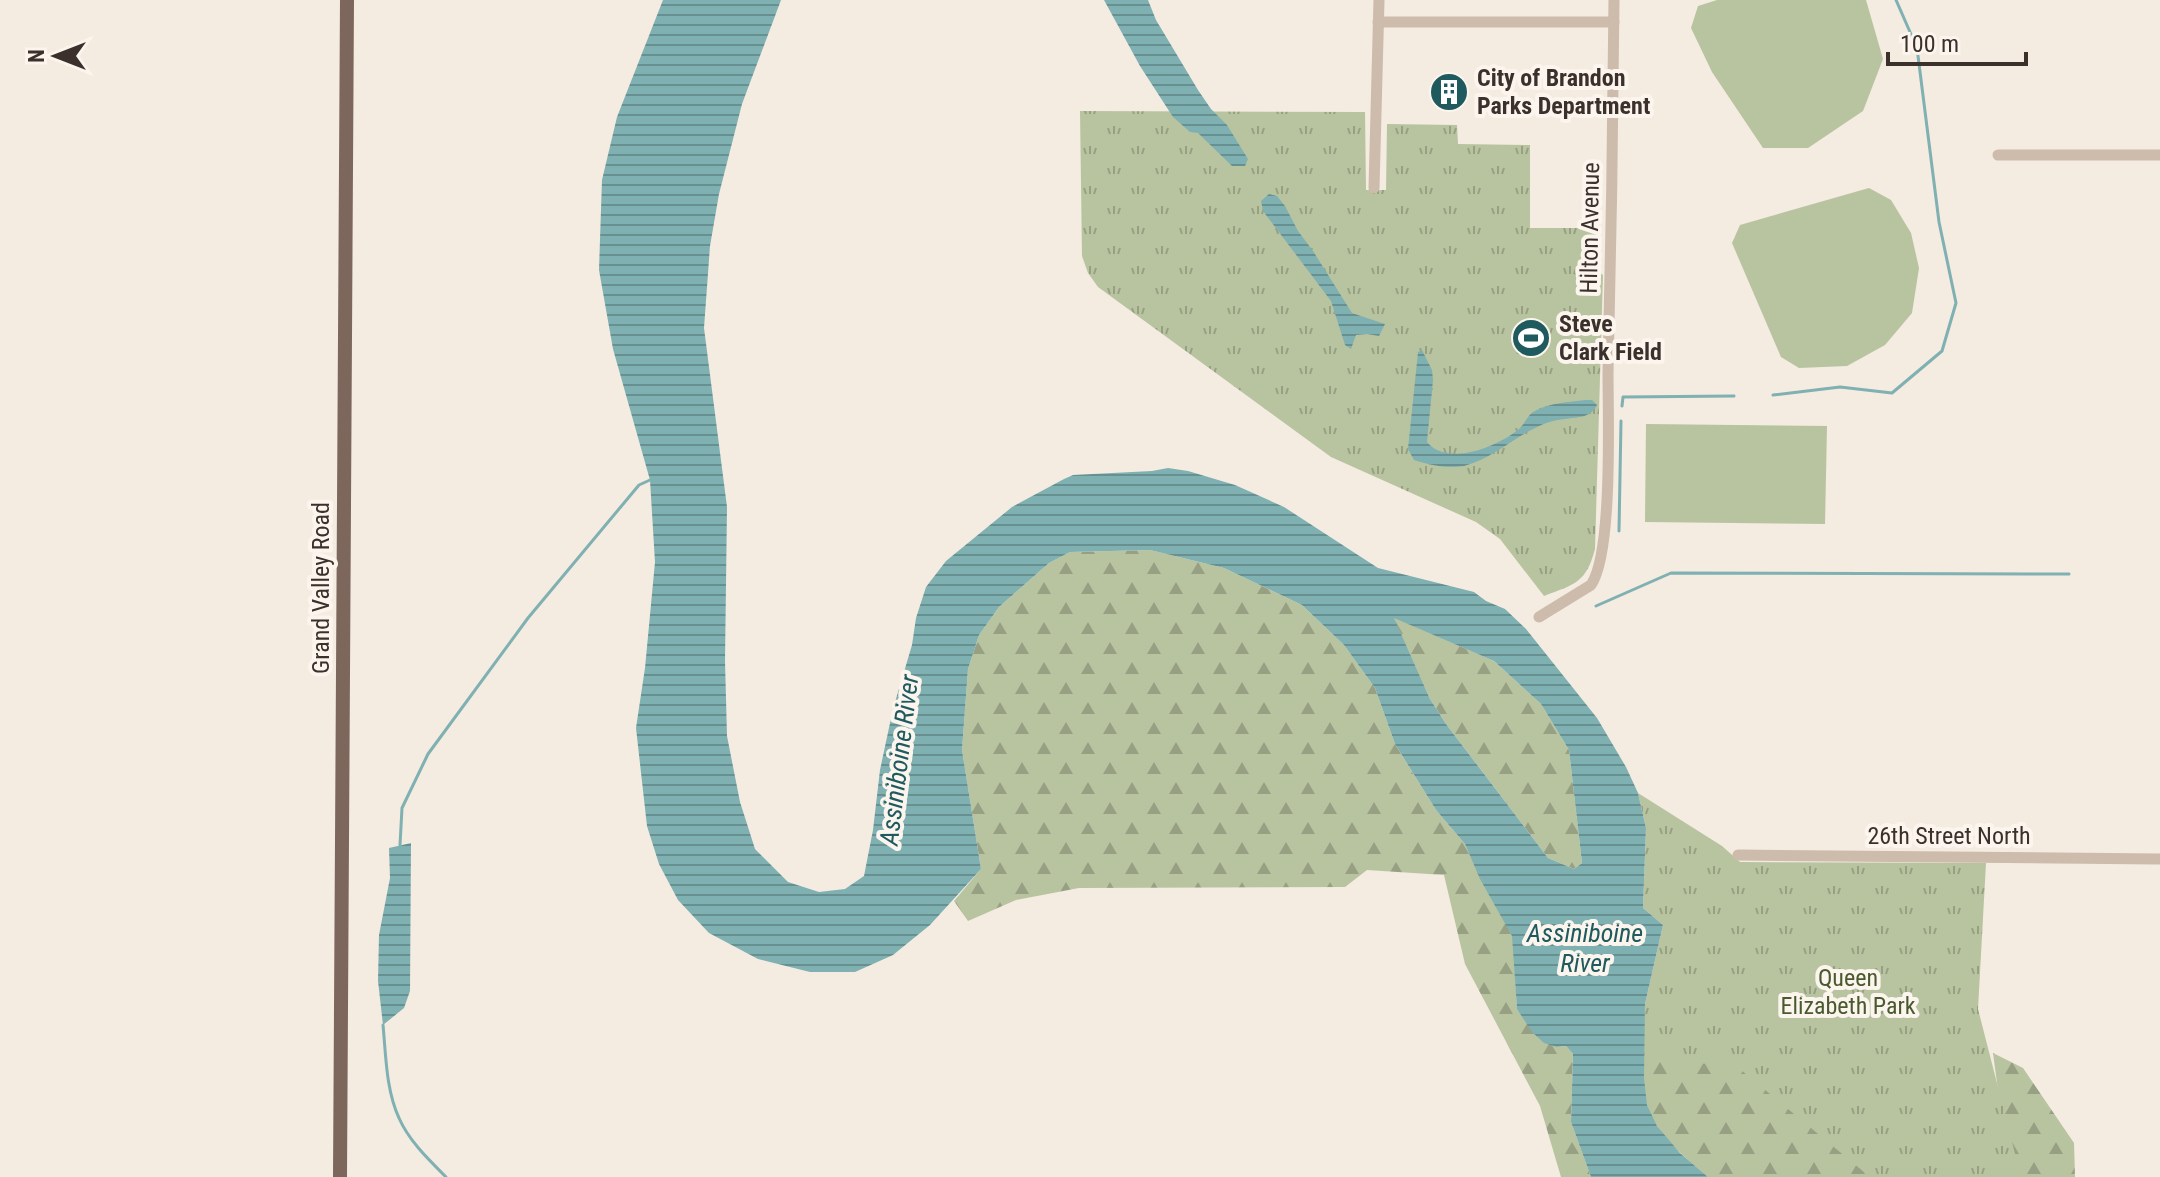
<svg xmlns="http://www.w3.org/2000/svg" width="2160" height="1177" font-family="'Roboto Condensed',sans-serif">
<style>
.grass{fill:#b8c4a0}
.forest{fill:url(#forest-firs)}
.park{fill:url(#park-tufts)}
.water{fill:url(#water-rules);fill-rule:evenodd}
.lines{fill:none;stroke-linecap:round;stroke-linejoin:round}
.stream{stroke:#7fb0b2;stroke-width:3}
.minor{stroke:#cdbbac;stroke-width:11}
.major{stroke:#7d675c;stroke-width:14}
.labels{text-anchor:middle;stroke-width:8;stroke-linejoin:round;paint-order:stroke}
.poi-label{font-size:24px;font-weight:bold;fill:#3b302b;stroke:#fbf5ee;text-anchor:start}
.street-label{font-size:24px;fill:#3b302b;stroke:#fbf5ee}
.park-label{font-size:24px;fill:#4a5a2e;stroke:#fbf5ee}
.water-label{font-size:26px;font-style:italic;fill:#1f5a5e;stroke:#fbf5ee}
</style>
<defs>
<pattern id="forest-firs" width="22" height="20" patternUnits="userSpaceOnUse" patternTransform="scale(2)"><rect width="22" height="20" fill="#b8c4a0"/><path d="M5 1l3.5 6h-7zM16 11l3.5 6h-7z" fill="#97a083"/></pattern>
<pattern id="park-tufts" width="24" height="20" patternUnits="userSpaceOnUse" patternTransform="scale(2)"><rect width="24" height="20" fill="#b8c4a0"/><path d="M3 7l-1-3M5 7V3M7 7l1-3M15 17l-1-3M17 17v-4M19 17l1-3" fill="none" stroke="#97a083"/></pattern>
<pattern id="water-rules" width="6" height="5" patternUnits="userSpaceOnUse" patternTransform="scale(2)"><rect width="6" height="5" fill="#7fb0b2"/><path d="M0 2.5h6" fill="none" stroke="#699091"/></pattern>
</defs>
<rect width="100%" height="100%" fill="#f4ebe1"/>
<!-- grass -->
<g class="grass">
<path d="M1717 0H1866L1883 59 1863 111 1808 148H1763L1712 72 1691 28 1698 6Z"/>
<path d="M1869 188 1891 200 1911 233 1919 268 1912 313 1885 345 1847 366 1799 368 1781 357 1732 243 1740 225Z"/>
<path d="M1646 424 1827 426 1825 524 1645 522Z"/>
</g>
<!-- forest -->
<g class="forest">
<path d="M1150 550 1224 568 1302 605 1344 645 1375 688 1395 744 1436 810 1465 844 1481 879 1513 937 1517 1009 1557 1047 1566 1046 1573 1054 1571 1122 1591 1177H1561L1540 1106 1465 964 1444 875 1367 870 1345 887 1079 888 1016 900 968 921 954 901 981 869 962 750 968 669 979 635 999 607 1049 563 1070 552Z"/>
<path d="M1393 617 1494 661 1541 704 1569 750 1582 863 1574 869 1548 858 1446 724 1430 699Z"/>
<path d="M1645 1004 1951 1177H1708C1686 1158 1656 1135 1647 1105 1638 1075 1644 1036 1645 1004Z"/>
<path d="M1993 1053 2023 1068 2074 1143 2075 1177H2006V1150Z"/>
</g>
<!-- park -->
<g class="park">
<path d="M1080 111 1365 112 1366 190H1386L1387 124 1457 125 1458 144 1530 145V228H1598L1597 271 1603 275 1595 549C1586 583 1575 584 1544 596L1500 539 1476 522 1331 457 1098 287 1088 273 1082 256Z"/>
<path d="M1638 793 1722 846 1740 862 1986 863 1978 1009 2021 1177H1870L1735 1065 1690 1063 1644 1042 1645 1004 1663 925 1643 908 1646 828Z"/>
</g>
<!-- water -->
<g class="water">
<path d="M663 0H781L742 104 719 194 710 246 704 328 727 507 725 661 727 736 740 802 755 849 788 882 819 892 845 889 864 876 873 830 880 770 893 709 912 645 916 618 926 587 946 561 1012 507 1064 479 1073 475 1152 471 1168 468 1188 471 1235 485 1284 507 1378 568 1474 592 1486 601 1505 609 1526 629 1597 718 1626 767 1638 793 1646 828 1643 908 1663 925 1645 1004 1644 1078 1647 1105 1657 1126 1680 1153 1708 1177H1591L1571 1122 1573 1054 1566 1046 1557 1047 1544 1043 1532 1032 1517 1009 1512 936 1480 879 1465 844 1436 810 1395 744 1375 688 1344 645 1302 605 1224 568 1150 550 1070 552 1049 563 999 607 979 635 968 669 962 750 981 869 930 925 893 955 855 972H810L758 959 709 933 678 900 659 864 647 826 636 728 645 668 655 562 650 480 613 349 599 270 602 180 617 117ZM1394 618 1494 661 1541 704 1569 750 1582 863 1574 869 1548 858 1446 724 1430 699Z"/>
<path d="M1104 0H1148L1156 20 1198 90 1211 109 1227 125 1248 159 1245 166H1232L1198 133 1190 132 1173 117 1140 66Z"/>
<path d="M1269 194 1277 196 1285 206 1298 231 1313 251 1352 313 1385 324 1379 336 1367 334 1356 335 1351 349 1345 345 1331 301 1263 211 1261 201Z"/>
<path d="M1422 350 1432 370 1433 380 1427 442C1448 467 1497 447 1519 429 1525 424 1527 415 1535 411 1549 403 1569 402 1585 400H1592L1597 405C1591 418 1578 417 1565 419 1527 422 1501 457 1464 466 1447 469 1430 465 1414 460L1408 449 1418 352Z"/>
<path d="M411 843 410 991 404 1008 383 1025 378 981 379 935 390 878 389 848Z"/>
</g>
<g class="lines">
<!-- stream -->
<g class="stream">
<path d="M1773 395 1840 387 1892 393 1942 351 1956 303 1939 222 1917 48 1896 0"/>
<path d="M1622 406 1623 397 1734 396"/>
<path d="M1619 531 1621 421"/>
<path d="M1596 606 1671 573 2069 574"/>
<path d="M400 845 402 808 428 754 528 618 639 485 650 480"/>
<path d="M383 1025C386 1056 386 1090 399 1118 409 1141 429 1160 446 1177"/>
</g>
<!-- minor -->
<g class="minor">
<path d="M1378 22H1614"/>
<path d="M1998 155H2160"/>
<path d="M1374 188 1379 0"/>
<path d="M1539 617 1591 585C1613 553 1608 417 1608 373 1611 249 1613 124 1614 0"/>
<path d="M1738 855 2160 859"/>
</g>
<!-- major -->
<path class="major" d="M340 1177 347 0"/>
</g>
<!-- icons -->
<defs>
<symbol id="building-disc" viewBox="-11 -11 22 22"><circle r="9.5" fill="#1f5a5e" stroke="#fbf5ee"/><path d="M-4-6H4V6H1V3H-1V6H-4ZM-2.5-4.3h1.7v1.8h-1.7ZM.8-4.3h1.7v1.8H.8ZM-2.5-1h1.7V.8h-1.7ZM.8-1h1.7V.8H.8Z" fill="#fff"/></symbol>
<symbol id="stadium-disc" viewBox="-11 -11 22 22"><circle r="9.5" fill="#1f5a5e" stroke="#fbf5ee"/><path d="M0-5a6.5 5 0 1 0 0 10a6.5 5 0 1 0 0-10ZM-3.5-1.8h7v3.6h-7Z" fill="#fff"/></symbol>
</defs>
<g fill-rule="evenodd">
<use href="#building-disc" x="1427" y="70" width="44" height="44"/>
<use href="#stadium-disc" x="1509" y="316" width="44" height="44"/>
</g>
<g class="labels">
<!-- poi labels -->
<g class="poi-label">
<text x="1477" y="86">City of Brandon<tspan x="1477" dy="28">Parks Department</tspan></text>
<text x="1559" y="332">Steve<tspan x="1559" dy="28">Clark Field</tspan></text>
</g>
<!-- street labels -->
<g class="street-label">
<text transform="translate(1590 228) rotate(-89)" y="8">Hilton Avenue</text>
<text transform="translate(321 588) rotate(-90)" y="8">Grand Valley Road</text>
<text x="1949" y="844">26th Street North</text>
</g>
<!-- park labels -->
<g class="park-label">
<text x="1848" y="986">Queen<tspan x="1848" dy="28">Elizabeth Park</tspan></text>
</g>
<!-- water labels -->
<g class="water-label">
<text transform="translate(899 760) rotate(-83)" y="9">Assiniboine River</text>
<text x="1585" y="942">Assiniboine<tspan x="1585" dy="30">River</tspan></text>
</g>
</g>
<!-- north arrow -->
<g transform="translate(56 56) rotate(270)" stroke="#fbf5ee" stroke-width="6" paint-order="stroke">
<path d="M0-6L14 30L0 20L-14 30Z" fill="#3b302b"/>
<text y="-12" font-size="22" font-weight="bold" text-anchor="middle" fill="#3b302b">N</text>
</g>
<!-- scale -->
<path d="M1888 52v12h138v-12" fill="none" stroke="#3b302b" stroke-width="4"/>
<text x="1900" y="52" font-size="24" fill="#3b302b" stroke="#fbf5ee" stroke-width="6" paint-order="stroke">100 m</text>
</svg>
